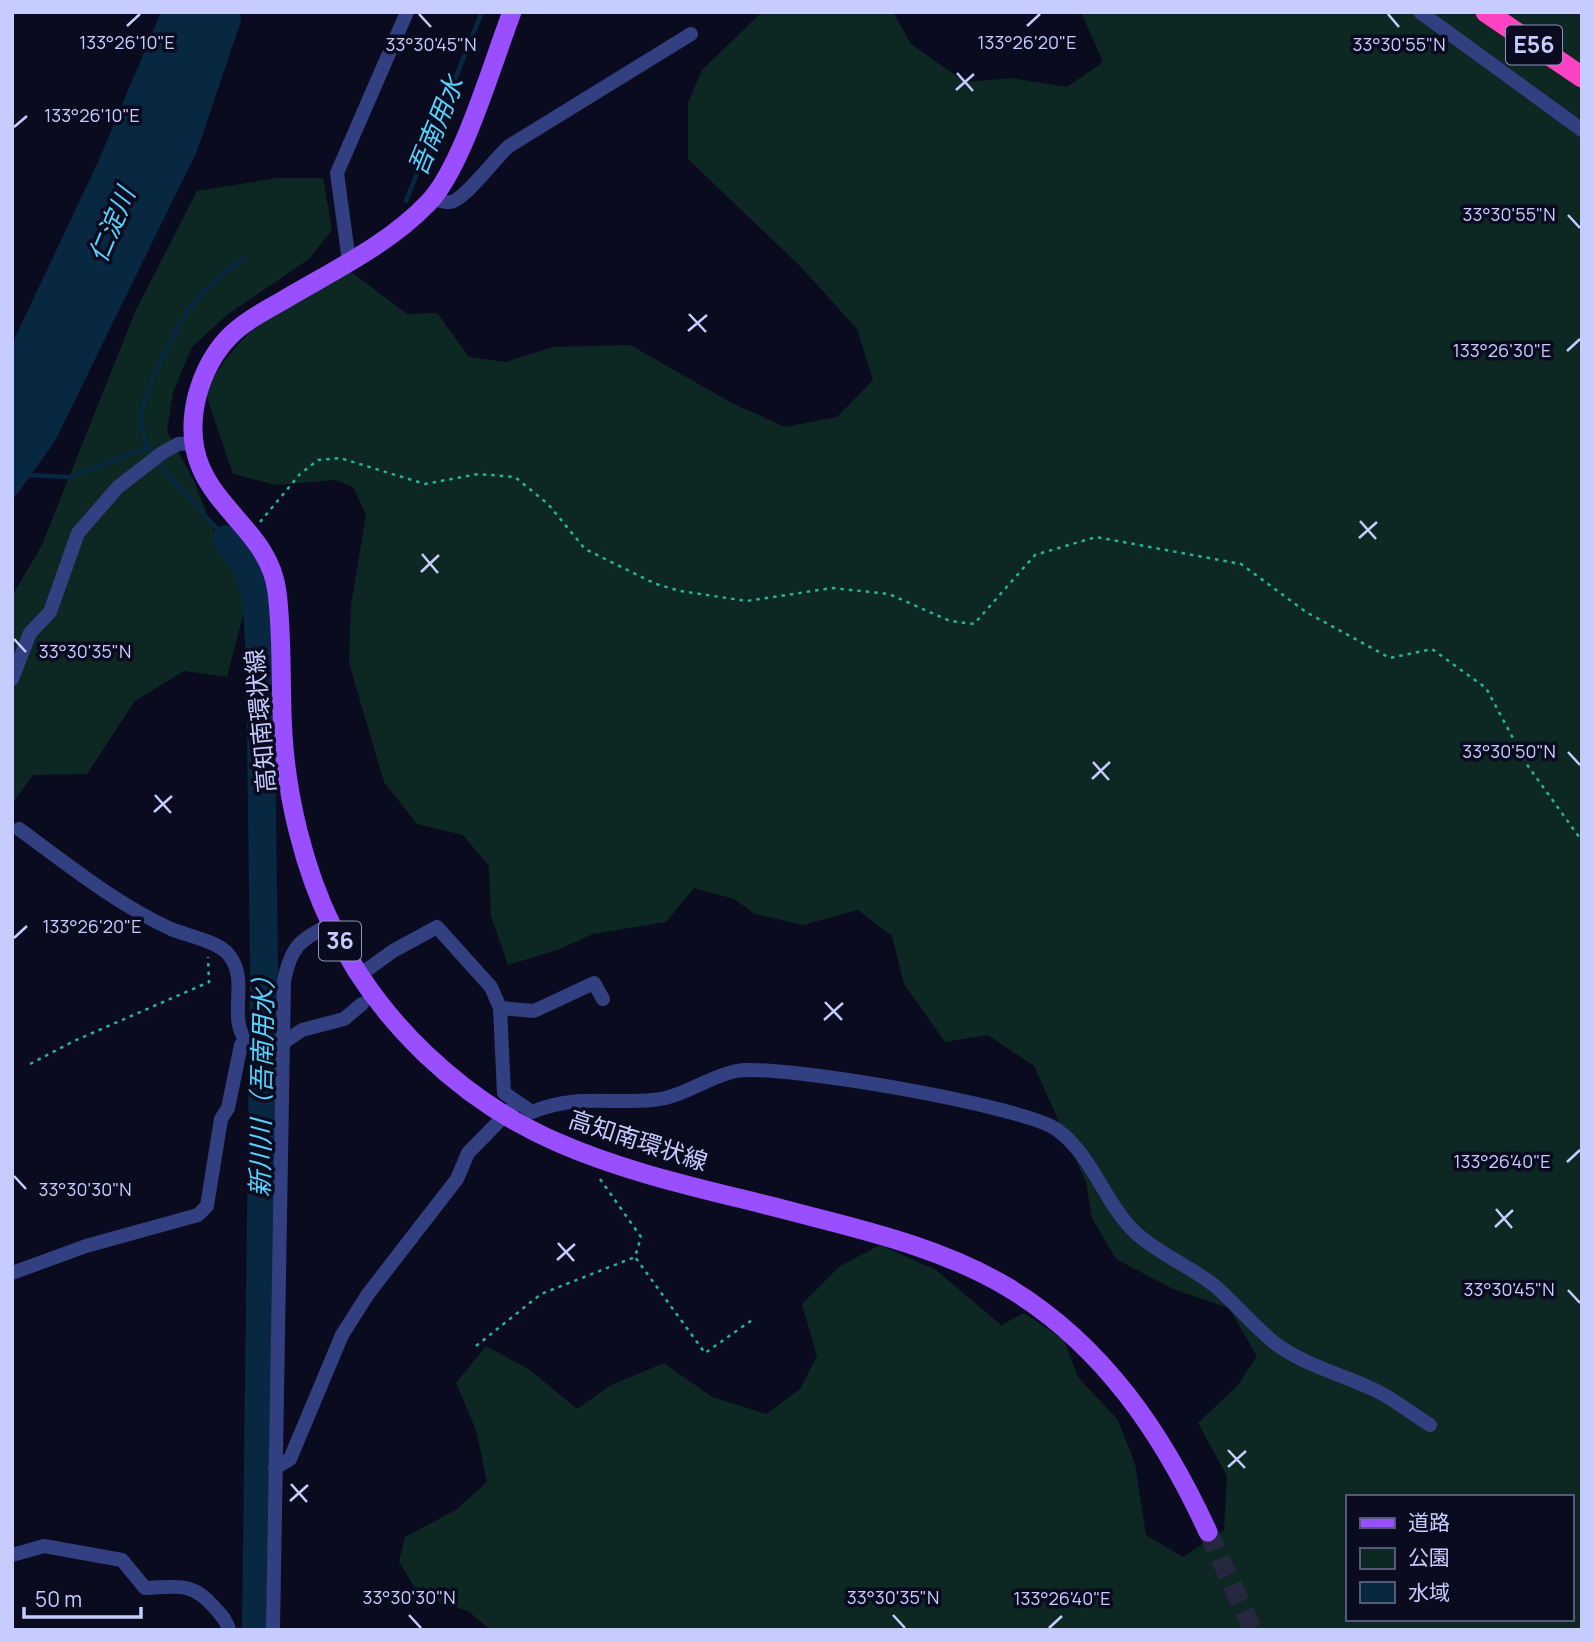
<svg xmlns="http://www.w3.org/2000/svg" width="1594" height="1642" font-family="Manrope,'Noto Sans JP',sans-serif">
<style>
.green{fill:#0d2822;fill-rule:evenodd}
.water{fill:#072840}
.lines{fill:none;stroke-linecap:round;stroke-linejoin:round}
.stream{stroke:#072840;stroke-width:4.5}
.river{stroke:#072840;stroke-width:28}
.primary-tunnel{stroke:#262840;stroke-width:19;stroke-dasharray:19 10;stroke-linecap:butt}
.path{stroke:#24b690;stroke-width:2.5;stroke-dasharray:3.5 5;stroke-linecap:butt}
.minor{stroke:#323f81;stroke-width:14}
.primary{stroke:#994eff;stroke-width:19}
.motorway{stroke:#ff42c3;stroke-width:21}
.ticks{fill:none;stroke:#c7ccff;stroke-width:2.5}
.labels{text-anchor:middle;stroke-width:7;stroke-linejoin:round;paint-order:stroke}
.shield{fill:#0a0b1e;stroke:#8e92bc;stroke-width:2}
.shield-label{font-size:23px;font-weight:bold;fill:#c7ccff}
.street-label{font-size:24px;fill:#c7ccff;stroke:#0a0b1e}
.water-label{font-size:26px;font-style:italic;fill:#55d3ff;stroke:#0a0b1e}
.ticks-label{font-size:18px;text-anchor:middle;fill:#c7ccff;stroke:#0a0b1e;stroke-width:7;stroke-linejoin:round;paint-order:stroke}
</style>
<rect width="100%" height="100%" fill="#0a0b1e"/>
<!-- green -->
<g class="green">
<path d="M762 12H893L911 44 965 82 1012 78 1067 87 1103 62 1081 12H1582V1630H491L468 1611 421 1597 399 1562 405 1537 456 1510 487 1482 476 1430 456 1383 486 1346 530 1370 577 1409 611 1385 664 1363 712 1397 766 1414 800 1389 817 1356 802 1304 840 1266 880 1245 936 1270 1001 1325 1024 1313 1064 1340 1078 1377 1118 1420 1135 1464 1146 1535 1183 1557 1224 1530 1227 1476 1198 1423 1238 1385 1257 1356 1229 1308 1173 1289 1116 1259 1092 1218 1086 1182 1034 1066 988 1035 945 1042 904 984 892 936 858 910 803 925 755 914 734 899 694 888 666 922 593 934 557 950 508 965 491 916 489 866 463 835 417 824 384 782 349 663 351 605 366 515 353 487 335 480 276 485 233 474 205 392C222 362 241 337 269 316 293 298 325 288 350 271L407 314 437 313 469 357 506 362 553 347 630 345 732 403 785 427 837 417 873 380 857 329 801 267 688 159V103L702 70ZM1347 1497H1571V1619H1347Z"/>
<path d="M277 178H323L332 230 309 259 227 315 192 347 173 392 167 431 194 481 214 532 235 565 245 608 227 677 184 671 135 701 87 774 33 775 12 804V596L42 545 136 310 197 191Z"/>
</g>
<!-- water -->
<path class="water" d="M161 12H240L241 21 197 151 55 441 12 501V344L98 162Z"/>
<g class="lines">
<!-- stream -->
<g class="stream">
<path d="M406 201 482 12"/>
<path d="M152 454C145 446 141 429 141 418 142 393 179 320 196 301 209 284 227 269 245 258"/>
<path d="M160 465 226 539"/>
<path d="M27 475 70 477 147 448"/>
</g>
<!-- river -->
<path class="river" d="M226 539 245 565 256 594 260 658 264 967 256 1630"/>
<!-- primary-tunnel -->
<path class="primary-tunnel" d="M1208 1532 1253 1630"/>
<!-- path -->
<g class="path">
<path d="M260 522 300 474 318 460 340 458 425 484 478 474 515 477 548 504 585 549 656 584 680 591 747 601 832 588 889 594 950 621 974 624 1035 555 1096 537 1241 564 1306 612 1390 658 1432 649 1486 688 1528 766 1582 841"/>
<path d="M30 1064 74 1041 209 982 208 957"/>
<path d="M600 1179 641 1237 635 1257 705 1353 752 1320"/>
<path d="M476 1346 541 1294 635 1257"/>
</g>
<!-- minor -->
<g class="minor">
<path d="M1420 12 1582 130"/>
<path d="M434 199C438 200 445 203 450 202 464 201 495 158 509 146L691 34"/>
<path d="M349 261 337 173 407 12"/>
<path d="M12 679 30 633 50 612 78 533 118 487 162 453 178 444 194 443"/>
<path d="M19 829C67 864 116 904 171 929 188 936 218 941 229 955 250 982 227 1015 246 1041L255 1039 283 1043 302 1030 344 1019 362 1004"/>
<path d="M361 974 393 951 437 927 491 987 500 1008 504 1093 532 1112C577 1094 606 1104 652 1100 682 1098 707 1077 736 1071 778 1063 1023 1106 1056 1129 1093 1155 1105 1205 1136 1233 1160 1255 1190 1266 1215 1286 1236 1304 1254 1327 1276 1344 1306 1366 1344 1375 1377 1391 1395 1400 1412 1414 1430 1425"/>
<path d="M500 1008 534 1011 594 983 603 999"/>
<path d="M12 1273 86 1246 198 1215 207 1206 221 1119 228 1108 241 1045 246 1041"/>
<path d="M275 1468 290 1459 342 1335 368 1294 457 1179 468 1153 511 1109"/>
<path d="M12 1555 44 1546 122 1560 145 1588C177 1587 192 1581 214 1607 220 1614 227 1620 229 1630"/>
<path d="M273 1630 284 981C291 946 300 940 331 924"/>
</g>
<!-- primary -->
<path class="primary" d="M512 12C493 61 462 169 428 203 388 245 332 271 282 301 264 311 242 323 228 338 212 355 203 374 197 396 172 499 268 516 277 592 283 639 280 687 283 735 287 798 304 869 332 926 377 1021 463 1102 559 1143 639 1178 729 1194 813 1217 880 1234 949 1252 1009 1288 1103 1345 1163 1434 1208 1532"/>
<!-- motorway -->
<path class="motorway" d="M1486 12 1582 77"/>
</g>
<!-- ticks -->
<path class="ticks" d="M419 14 431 27M1388 14 1399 27M127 26 140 14M1027 26 1040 14M957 73 973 91M956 90 974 74M14 127 27 116M1568 215 1580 228M689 314 706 332M688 331 707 315M1567 351 1580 339M1360 521 1376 539M1359 538 1377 522M422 554 438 573M421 572 439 555M14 639 26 652M1568 752 1580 765M1093 762 1109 780M1092 779 1110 762M155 795 171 813M154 812 172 796M14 938 27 926M825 1002 842 1020M824 1020 843 1003M1567 1162 1580 1150M14 1176 26 1189M1496 1209 1512 1228M1495 1227 1513 1210M558 1243 574 1261M557 1260 575 1244M1568 1290 1580 1303M1228 1450 1245 1468M1228 1467 1246 1451M291 1484 307 1502M290 1501 308 1485M409 1615 421 1628M893 1615 905 1628M1049 1628 1062 1616"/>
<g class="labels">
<!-- shield labels -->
<g class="shield">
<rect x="1506" y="25.5" width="56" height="39" rx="5"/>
<rect x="319" y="921.5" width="42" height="39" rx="5"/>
</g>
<g class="shield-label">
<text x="1534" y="53">E56</text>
<text x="340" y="949">36</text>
</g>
<!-- street labels -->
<g class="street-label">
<text transform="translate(261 721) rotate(-95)" y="8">高知南環状線</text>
<text transform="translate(638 1141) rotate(18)" y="8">高知南環状線</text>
</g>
<!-- water labels -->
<g class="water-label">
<text transform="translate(436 126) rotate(-68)" y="9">吾南用水</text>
<text transform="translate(112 225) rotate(-67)" y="9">仁淀川</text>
<text transform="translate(262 1080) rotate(-89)" y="9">新川川（吾南用水）</text>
</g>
</g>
<g class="ticks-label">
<text x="127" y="49">133°26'10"E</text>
<text x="1027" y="49">133°26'20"E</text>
<text x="431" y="51">33°30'45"N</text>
<text x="1399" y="51">33°30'55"N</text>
<text x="92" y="122">133°26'10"E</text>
<text x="1509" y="221">33°30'55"N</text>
<text x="1502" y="357">133°26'30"E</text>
<text x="85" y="658">33°30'35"N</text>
<text x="1509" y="758">33°30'50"N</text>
<text x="92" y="933">133°26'20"E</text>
<text x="1502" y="1168">133°26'40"E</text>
<text x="85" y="1196">33°30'30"N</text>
<text x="1509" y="1296">33°30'45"N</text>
<text x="409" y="1604">33°30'30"N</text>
<text x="893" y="1604">33°30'35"N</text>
<text x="1062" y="1605">133°26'40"E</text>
</g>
<!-- border -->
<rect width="1594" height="1642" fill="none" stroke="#c7ccff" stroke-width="28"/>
<!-- legend -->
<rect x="1346" y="1495" width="228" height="126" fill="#0a0b1e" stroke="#565878" stroke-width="2"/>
<rect x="1360" y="1518" width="35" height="10" fill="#994eff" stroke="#565878" stroke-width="2"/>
<text x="1408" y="1530" font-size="21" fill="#c7ccff">道路</text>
<rect x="1360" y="1548" width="35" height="21" fill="#0d2822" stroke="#565878" stroke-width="2"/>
<text x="1408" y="1565" font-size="21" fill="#c7ccff">公園</text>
<rect x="1360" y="1582" width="35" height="21" fill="#072840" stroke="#565878" stroke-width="2"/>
<text x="1408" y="1600" font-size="21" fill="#c7ccff">水域</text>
<!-- scale -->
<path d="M24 1607v10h117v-10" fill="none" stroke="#c7ccff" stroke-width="3.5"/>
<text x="35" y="1607" font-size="21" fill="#c7ccff" stroke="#0a0b1e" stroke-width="5" paint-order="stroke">50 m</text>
</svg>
